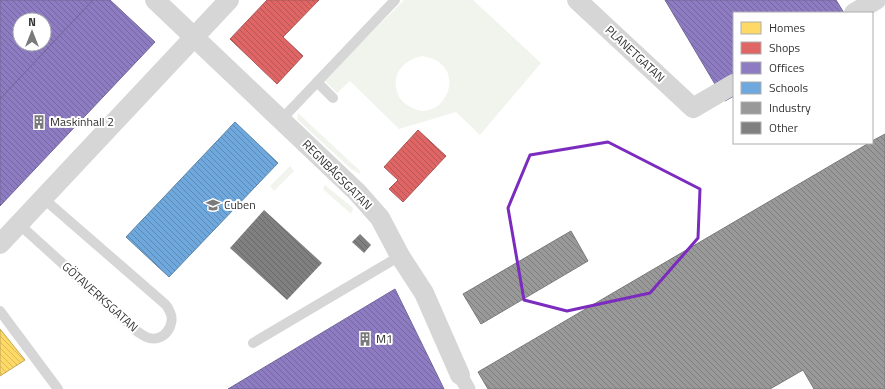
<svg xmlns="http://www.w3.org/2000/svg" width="885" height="389" font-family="'Titillium Web',sans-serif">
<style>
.grass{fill:#f1f4ed;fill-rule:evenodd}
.homes{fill:url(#homes-back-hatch);stroke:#c2a756}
.shops{fill:url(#shops-back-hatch);stroke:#ac5656}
.offices{fill:url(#offices-back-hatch);stroke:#726698;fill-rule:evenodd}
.schools{fill:url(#schools-back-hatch);stroke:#5d85a9}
.industry{fill:url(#industry-back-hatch);stroke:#7a7a7a}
.building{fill:url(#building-back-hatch)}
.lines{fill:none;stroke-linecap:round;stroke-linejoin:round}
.service{stroke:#d6d6d6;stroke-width:10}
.pedestrian{stroke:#d6d6d6;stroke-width:15}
.minor{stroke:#d6d6d6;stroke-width:20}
.marked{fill:none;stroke:#7b2cbf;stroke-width:3;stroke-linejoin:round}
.labels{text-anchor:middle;stroke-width:4;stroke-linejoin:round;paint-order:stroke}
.street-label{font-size:12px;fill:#323232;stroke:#fff}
.poi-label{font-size:12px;fill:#323232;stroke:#fff;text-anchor:start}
</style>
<defs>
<pattern id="homes-back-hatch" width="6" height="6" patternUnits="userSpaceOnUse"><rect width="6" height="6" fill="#ffd966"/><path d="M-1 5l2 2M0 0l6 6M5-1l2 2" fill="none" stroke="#dbbb59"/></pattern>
<pattern id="shops-back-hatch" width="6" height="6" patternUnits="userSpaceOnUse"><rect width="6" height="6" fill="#e06666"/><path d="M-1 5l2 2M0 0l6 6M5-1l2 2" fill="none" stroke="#b65555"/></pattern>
<pattern id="offices-back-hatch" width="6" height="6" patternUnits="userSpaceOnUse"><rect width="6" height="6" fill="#8e7cc3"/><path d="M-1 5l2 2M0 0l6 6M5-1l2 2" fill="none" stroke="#75669f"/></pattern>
<pattern id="schools-back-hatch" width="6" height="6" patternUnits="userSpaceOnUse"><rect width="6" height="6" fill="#6fa8dc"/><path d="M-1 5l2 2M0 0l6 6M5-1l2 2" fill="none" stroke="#5c89b3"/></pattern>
<pattern id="industry-back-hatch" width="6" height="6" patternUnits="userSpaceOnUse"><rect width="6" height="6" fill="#999"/><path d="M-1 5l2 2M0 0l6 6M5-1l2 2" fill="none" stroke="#7d7d7d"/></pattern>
<pattern id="building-back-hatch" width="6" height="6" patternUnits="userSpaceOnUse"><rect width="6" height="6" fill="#808080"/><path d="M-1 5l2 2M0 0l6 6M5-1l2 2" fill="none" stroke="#696969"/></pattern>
</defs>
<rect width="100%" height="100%" fill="#fff"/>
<!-- grass -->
<g class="grass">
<path d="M404 0H473L541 63 480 135 456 112 399 129 350 81 337 93 324 80ZM422 56C473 64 443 127 411 107 405 104 400 100 398 94 390 74 404 60 422 56Z"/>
<path d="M298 113 360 171V174L351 169 297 119Z"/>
<path d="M290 166 294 171 274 191 270 186Z"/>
<path d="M325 185 353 208 351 214 323 189Z"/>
</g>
<!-- homes -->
<path class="homes" d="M0 329 25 360 0 376Z"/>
<!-- shops -->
<g class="shops">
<path d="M267 0H319L283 37 303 56 277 84 230 39Z"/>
<path d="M418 130 446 156 403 202 389 189 398 180 384 167Z"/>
</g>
<!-- offices -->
<g class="offices">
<path d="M0 0H110L155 42 0 206ZM20 20H44V44H20Z"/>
<path d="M0 0H93L0 99ZM20 20H44V44H20Z"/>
<path d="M665 0H836L844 13H734V96L725 101Z"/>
<path d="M395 289 444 389H228Z"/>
</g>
<!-- schools -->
<path class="schools" d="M235 122 278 163 169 277 126 237Z"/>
<!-- industry -->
<g class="industry">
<path d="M885 134V389H814L803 370 770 389H488L478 372 869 143H872V141Z"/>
<path d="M571 231 588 261 481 324 463 294Z"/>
</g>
<!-- building -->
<g class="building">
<path d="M264 210 322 263 287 300 230 248Z"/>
<path d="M360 234 371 245 364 253 352 242Z"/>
</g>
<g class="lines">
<!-- service -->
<g class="service">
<path d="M317 82 333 98"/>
<path d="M281 120 395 0"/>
<path d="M20 225 138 332C141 334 145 337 149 338 164 342 176 325 170 312 169 309 167 306 165 304L44 199"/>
<path d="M0 311 58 389"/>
<path d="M253 343 400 256"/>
</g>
<!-- pedestrian -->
<path class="pedestrian" d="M460 375 468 389"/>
<!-- minor -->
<g class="minor">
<path d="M155 0 357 192 380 218 400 256 424 293 460 375"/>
<path d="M577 0 693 108 734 84"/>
<path d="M854 13 876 0"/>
<path d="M0 244 229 0"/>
</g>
</g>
<!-- marked area -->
<path class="marked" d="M608 142 700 189 698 238 650 293 567 311 524 300 508 208 530 155Z"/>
<!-- icons -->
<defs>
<symbol id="building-bare" viewBox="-9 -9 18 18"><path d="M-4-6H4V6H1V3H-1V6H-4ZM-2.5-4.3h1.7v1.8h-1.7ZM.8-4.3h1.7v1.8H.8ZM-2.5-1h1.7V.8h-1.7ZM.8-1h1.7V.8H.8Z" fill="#7a7a7a" stroke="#fff" stroke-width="2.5" paint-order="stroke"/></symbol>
<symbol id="school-bare" viewBox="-9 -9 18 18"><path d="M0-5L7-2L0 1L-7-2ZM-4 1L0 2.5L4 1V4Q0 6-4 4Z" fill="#7a7a7a" stroke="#fff" stroke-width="2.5" paint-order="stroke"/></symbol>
</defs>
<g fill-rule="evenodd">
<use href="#building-bare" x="29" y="112" width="20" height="20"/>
<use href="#school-bare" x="203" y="195" width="20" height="20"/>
<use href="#building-bare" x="355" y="329" width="20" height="20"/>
</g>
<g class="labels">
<!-- street labels -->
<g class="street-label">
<text transform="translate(635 54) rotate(43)" y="4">PLANETGATAN</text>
<text transform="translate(337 175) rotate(45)" y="4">REGNBÅGSGATAN</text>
<text transform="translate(100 297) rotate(42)" y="4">GÖTAVERKSGATAN</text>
</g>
<!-- poi labels -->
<g class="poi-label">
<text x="50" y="126">Maskinhall 2</text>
<text x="224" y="209">Cuben</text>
<text x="376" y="343">M1</text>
</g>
</g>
<!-- legend -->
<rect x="733" y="12" width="140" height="132" fill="#ffffff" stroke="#adadad"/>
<rect x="741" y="22" width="20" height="12" fill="#ffd966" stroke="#adadad"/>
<text x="769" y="32" font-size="12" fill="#323232">Homes</text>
<rect x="741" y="42" width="20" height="12" fill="#e06666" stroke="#adadad"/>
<text x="769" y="52" font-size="12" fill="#323232">Shops</text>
<rect x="741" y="62" width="20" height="12" fill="#8e7cc3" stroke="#adadad"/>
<text x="769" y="72" font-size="12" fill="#323232">Offices</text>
<rect x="741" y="82" width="20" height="12" fill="#6fa8dc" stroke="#adadad"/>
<text x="769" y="92" font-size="12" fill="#323232">Schools</text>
<rect x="741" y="102" width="20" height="12" fill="#999999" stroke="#adadad"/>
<text x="769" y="112" font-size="12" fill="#323232">Industry</text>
<rect x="741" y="122" width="20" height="12" fill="#808080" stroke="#adadad"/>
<text x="769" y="132" font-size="12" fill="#323232">Other</text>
<!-- north arrow -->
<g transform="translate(32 32)"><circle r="19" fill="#ffffff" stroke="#adadad"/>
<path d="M0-3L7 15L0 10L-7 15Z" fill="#7a7a7a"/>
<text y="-6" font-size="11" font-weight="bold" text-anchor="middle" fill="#323232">N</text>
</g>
</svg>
